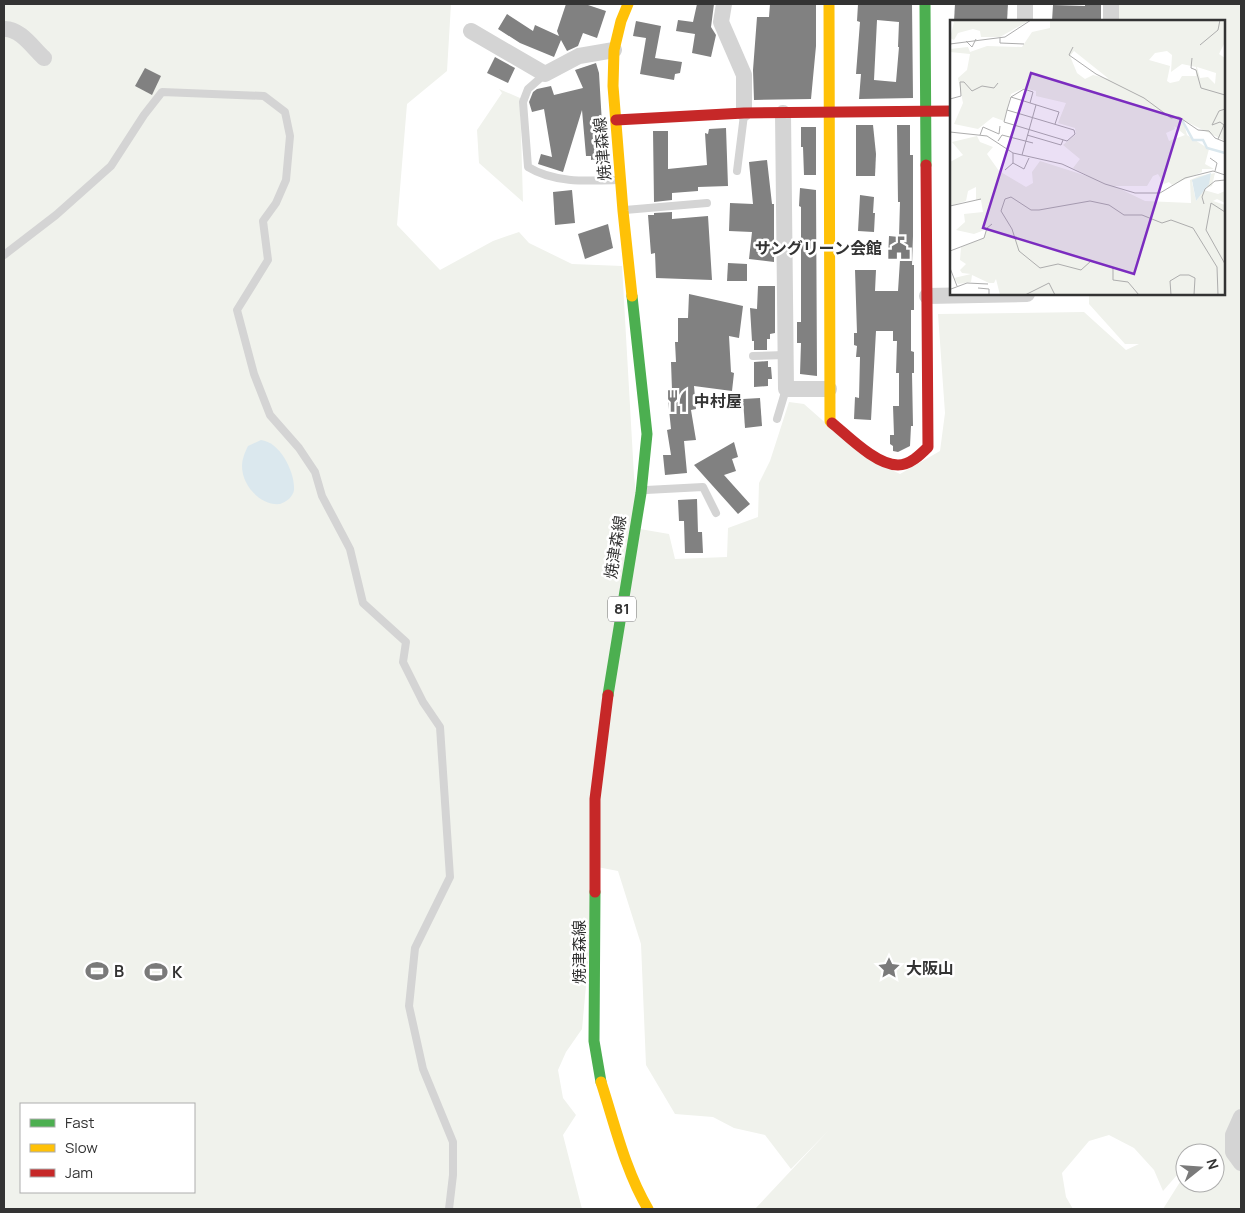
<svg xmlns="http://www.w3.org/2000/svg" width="1245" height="1213" font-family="Manrope,'Noto Sans JP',sans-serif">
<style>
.green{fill:#f0f2ec;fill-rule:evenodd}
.water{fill:#dbe8ee}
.building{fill:#818181;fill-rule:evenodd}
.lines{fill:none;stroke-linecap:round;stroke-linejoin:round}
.lane{stroke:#d4d4d4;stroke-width:8}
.street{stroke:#d4d4d4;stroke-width:16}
.fast{stroke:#4caf50;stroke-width:11}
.slow{stroke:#ffc107;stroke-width:11}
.jam{stroke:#c62828;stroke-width:11}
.labels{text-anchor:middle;stroke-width:5;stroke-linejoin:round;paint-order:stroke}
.shield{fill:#fff;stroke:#707070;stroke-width:1}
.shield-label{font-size:15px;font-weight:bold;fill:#333}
.street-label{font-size:16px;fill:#333;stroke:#fff}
.poi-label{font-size:16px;font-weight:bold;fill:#333;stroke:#fff;text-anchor:start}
.inset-river{fill:none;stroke:#dbe8ee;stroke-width:2.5}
.inset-road{fill:none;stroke:#adadad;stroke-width:1}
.view{fill:#7b2cbf;fill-opacity:0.15;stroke:#7b2cbf;stroke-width:2.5}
.inset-edge{fill:none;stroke:#333;stroke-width:2.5}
</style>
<rect width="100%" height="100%" fill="#fff"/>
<!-- green -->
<g class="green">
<path d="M4 4H451L447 71 407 104 397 225 440 270 493 241 519 232 529 243 572 264 622 266 634 476 640 529 669 534 675 559 727 557 728 528 758 517 759 483 770 461 789 402 804 404 863 456 900 474 940 451 945 413 938 314 1084 312 1126 350 1139 344H1125L1089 304V294H1224V21H1118V4H1241V1209H1163L1185 1174V1183H1215V1153H1199L1200 1150 1197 1153H1185V1166L1163 1191 1154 1170 1134 1148 1109 1135 1089 1141 1062 1173 1066 1197 1073 1209H755L829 1130 791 1169 765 1135 734 1128 713 1117 675 1114 646 1065 641 944 618 871 597 867 582 1029 566 1052 558 1070 563 1098 576 1115 563 1135 582 1209H4ZM21 1104H194V1192H21Z"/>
<path d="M499 89 520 98 523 202 479 163 477 130 502 93Z"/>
</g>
<!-- water -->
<path class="water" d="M261 440C280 442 295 472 294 490 293 497 286 502 280 504 261 506 242 486 242 466 242 459 245 452 248 446Z"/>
<!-- building -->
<g class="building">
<path d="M566 4H585L606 11 597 38 583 33 578 46 567 51 561 40 554 57 520 43 498 29 507 14 533 31 535 25 559 36 557 31Z"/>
<path d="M697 4H714L711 27 716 35 711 57 692 53 695 34 676 31 678 20 693 22Z"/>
<path d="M770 4H816V46L811 99 754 100 753 70 757 17H769Z"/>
<path d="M858 4H912L913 98 859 99 861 74H856L860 22 857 21ZM877 20 899 22 898 47H899L896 82 874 80Z"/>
<path d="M955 4H1008L1007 21H954Z"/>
<path d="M1085 4H1101V21H1052L1053 5 1085 6Z"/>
<path d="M636 21 661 26 655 58 682 62 680 73 675 74 674 80 640 74 646 38 633 36Z"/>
<path d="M495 57 515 68 508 83 487 73Z"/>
<path d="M596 63 599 73 604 158 591 160V156H586L582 110 563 172 538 164 541 154 552 157 544 109 532 112 529 102 533 92 537 89 551 86 554 95 583 88 575 70Z"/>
<path d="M145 68 161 76 152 95 135 86Z"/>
<path d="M856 125H873L876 154 875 176H856Z"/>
<path d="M897 125H910V155H913V236L912 265H914V310H911V351L914 352V373H912L913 426H911L910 446 898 452 893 451V446L890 444V435H894L893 406H899V373H896L897 341H893V331H876L871 420 854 419 855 397 859 398 860 357H856L857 346 854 345V333H857L855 270H876L875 291H898L900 260 888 259 889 236 899 237 900 202H898Z"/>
<path d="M801 127H816V175H804L803 147H801Z"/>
<path d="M726 128 728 186 698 187V191L672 193V200L654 202 653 131H668V169L707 165 705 133 708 134 709 129Z"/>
<path d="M767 160 772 204H774V262L749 259 752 232 729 231 730 203 753 204 749 162Z"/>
<path d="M800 188 816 190 817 376 800 374 801 343H797V322H801V207L799 206Z"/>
<path d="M572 190 575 223 555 225 553 192Z"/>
<path d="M860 195 874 197 873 213H875L874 232 858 231Z"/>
<path d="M672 212V219L708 216 712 280 656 278 655 253 651 254 648 215H654V213Z"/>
<path d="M608 224 613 248 585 259 578 234Z"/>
<path d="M728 263 747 264V281H727Z"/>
<path d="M758 286H775V333L770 334V339H767V350H754V341H752L750 308 757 309Z"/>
<path d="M689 294 743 306 739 338 729 336 731 372 734 373 732 391 694 386 696 409 691 410 696 440 684 441 687 473 665 475 663 455H671L667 430 671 429 667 390H672L671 362H676L675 342H678V318H688Z"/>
<path d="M768 361V367H771L772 379H768V386L754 387V362Z"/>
<path d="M760 398 762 426 745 428 743 399Z"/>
<path d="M734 442 738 457 732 459 736 471 724 475 750 504 738 514 694 465Z"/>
<path d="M697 499 698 532H702L703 553H685L684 521H679L678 500Z"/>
</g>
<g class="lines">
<!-- lane -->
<g class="lane">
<path d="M545 74 528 89 523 102 528 167C554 183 587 181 617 180"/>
<path d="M737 171 744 115"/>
<path d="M625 210 707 203"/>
<path d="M4 255 56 215 111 166 144 115 162 92 264 96 285 112 290 136 286 180 276 203 263 221 268 260 237 310 254 374 270 415 299 448 315 472 322 496 350 549 363 603 406 642 403 662 423 702 440 727 450 877 415 948 409 1006 423 1069 453 1142V1175L449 1209"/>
<path d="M753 356 785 355"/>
<path d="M777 419 786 389"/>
<path d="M646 490 703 487 716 513"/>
</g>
<!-- street -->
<g class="street">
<path d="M724 4 721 22 744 75V113"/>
<path d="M1025 4V21"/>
<path d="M1111 21V4"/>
<path d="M4 29C20 28 33 48 44 58"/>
<path d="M471 31 545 74 579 56 614 50"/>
<path d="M783 113 786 389H829"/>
<path d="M927 296 1027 294"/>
<path d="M1241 1117 1233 1135V1152L1241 1163"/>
</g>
<!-- fast -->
<g class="fast">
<path d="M925 4 926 165"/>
<path d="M608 695 641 493 647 434 632 296"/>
<path d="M595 892 594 1041 601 1082"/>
</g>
<!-- slow -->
<g class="slow">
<path d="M628 4 621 21 614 50 613 86 623 211 632 296"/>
<path d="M829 4 830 421 832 423"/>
<path d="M601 1082C615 1125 625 1170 648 1209"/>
</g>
<!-- jam -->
<g class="jam">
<path d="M616 120 744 113 951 111"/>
<path d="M832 423C848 436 876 465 898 465 910 465 920 455 928 447L926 165"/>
<path d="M595 892V799L608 695"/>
</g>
</g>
<!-- icons -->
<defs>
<symbol id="civic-bare" viewBox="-9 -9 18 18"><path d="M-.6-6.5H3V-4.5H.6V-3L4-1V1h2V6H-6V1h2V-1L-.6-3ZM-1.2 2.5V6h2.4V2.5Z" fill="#7a7a7a" stroke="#fff" stroke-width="2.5" paint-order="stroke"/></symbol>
<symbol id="restaurant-bare" viewBox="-9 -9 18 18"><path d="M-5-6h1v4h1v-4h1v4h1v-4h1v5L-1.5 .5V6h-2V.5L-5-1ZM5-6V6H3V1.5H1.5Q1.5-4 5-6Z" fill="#7a7a7a" stroke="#fff" stroke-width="2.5" paint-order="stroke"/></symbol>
<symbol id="sight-bare" viewBox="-9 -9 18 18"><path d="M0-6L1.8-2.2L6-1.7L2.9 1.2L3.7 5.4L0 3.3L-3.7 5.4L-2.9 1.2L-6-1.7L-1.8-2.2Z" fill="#7a7a7a" stroke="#fff" stroke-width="2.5" paint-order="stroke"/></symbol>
<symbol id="stadium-bare" viewBox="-9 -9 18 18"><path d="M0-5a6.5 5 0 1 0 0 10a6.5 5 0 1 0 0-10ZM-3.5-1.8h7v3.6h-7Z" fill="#7a7a7a" stroke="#fff" stroke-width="2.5" paint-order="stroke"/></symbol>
</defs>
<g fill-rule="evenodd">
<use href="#civic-bare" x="883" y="232" width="32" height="32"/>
<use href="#restaurant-bare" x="661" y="385" width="32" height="32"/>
<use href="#sight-bare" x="873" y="952" width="32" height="32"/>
<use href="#stadium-bare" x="81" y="955" width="32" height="32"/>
<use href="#stadium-bare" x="140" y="956" width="32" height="32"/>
</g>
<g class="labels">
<!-- shield labels -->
<rect class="shield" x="608" y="596.5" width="28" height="25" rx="4"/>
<g class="shield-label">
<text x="622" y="614">81</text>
</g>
<!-- street labels -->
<g class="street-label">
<text transform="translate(602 149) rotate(-95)" y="6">焼津森線</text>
<text transform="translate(615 547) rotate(-81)" y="6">焼津森線</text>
<text transform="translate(579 952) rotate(-90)" y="6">焼津森線</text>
</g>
<!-- poi labels -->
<g class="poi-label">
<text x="882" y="254" text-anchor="end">サングリーン会館</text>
<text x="694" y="407">中村屋</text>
<text x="906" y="974">大阪山</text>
<text x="114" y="977">B</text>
<text x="172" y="978">K</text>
</g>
</g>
<!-- overview -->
<g transform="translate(950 20)">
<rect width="275" height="275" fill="#fff"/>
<path d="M0 0H80L50 17H31L30 11 23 9 8 13 4 20 0 18 4 2ZM100 0H275V22L269 34 275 38V121L233 100 237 115 259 129 255 144 264 149H252V152L222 165 219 162 214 164 208 154 203 156 197 166H164L195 181 241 183 240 160 249 156 265 153 262 166 256 168 261 154 242 162 246 181 254 170 268 174 275 171V183L267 179 263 181 275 185V275H50L46 259 44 263H39L22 255 21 262 8 264 4 258 21 254 12 253 10 250 16 244 10 240 11 227 34 218 37 209 24 214 6 210 15 202 14 194 33 192 31 180H26V167L18 171 16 181 0 186V142L13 135 2 122 27 116 30 122 43 127 37 134 49 151 76 167 83 163 82 152 90 141 140 157 123 148 130 139 113 125 126 114 125 108 108 103 116 83 86 76V71L74 68 61 74 54 101 43 97 28 109 4 104 13 83 8 58 17 50 20 34 0 32V29L18 27 20 32 37 26 72 27 82 12 100 8ZM124 31 159 59 168 61 143 55 135 59 127 53 120 36ZM217 31 222 35 221 52 232 44 246 47V56H232L229 61 220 63 217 61 220 46 199 40 205 33ZM247 47 266 53 265 64 258 57 250 58ZM224 106 235 115 219 121 216 113 225 109Z" fill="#f0f2ec" fill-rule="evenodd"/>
<path d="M261 153 259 164 246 181 242 160Z" fill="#dbe8ee"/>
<path class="inset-river" d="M232 100 243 120H253L257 128 275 133"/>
<path class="inset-road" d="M50 18V23L74 24M16 21 22 27 26 19M0 24 55 17 81 0M250 25 268 10 270 0M123 27 119 35 146 54 194 78 221 98 229 97 248 110 259 111 265 118 275 122M242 38 241 48 246 50 251 68 275 75M61 77 74 69 83 72 80 83M0 79 11 76 10 62H14L22 71 32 66 44 68 48 63M57 90 124 110 125 114 117 121 54 102 57 90 61 77 109 92 105 104M0 112 37 116 63 133 112 144 155 164 185 173H210L235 158 263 151 275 155M30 115 33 107 49 114 50 106M77 115 111 125 113 120M268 119 274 105 270 102 262 105 269 91 275 89M48 121 52 115 83 123M72 135 86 85M260 138 267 143 265 151M63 143 74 149 79 138M55 150 63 143V133M254 184 252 177 255 169 265 161 275 160M0 186 31 179M275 192 261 183 256 210 275 244M0 231 34 218 37 208 42 204M0 248 7 266M28 268 39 269V275M1 269 17 263 38 264M75 275 99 263 105 275M189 275 178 262 163 260V248L141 241 131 250 108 244 90 248 69 231 62 209 51 191 55 179 61 177 81 190H89L140 181 159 185 174 195H192L212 203 221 200 243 208 267 247 268 275M221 275 220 261 230 255H239L245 258 244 275"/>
<path class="view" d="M81 53 231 99 184 254 33 208Z"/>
<rect width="275" height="275" class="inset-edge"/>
</g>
<!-- border -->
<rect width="1245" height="1213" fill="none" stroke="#333333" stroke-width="10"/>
<!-- legend -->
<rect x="20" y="1103" width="175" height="90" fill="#ffffff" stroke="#adadad"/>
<rect x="30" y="1119" width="25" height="8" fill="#4caf50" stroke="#adadad"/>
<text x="65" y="1128" font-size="15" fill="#333333">Fast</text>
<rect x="30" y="1144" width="25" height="8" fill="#ffc107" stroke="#adadad"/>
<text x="65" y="1153" font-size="15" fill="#333333">Slow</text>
<rect x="30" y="1169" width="25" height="8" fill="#c62828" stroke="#adadad"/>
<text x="65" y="1178" font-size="15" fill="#333333">Jam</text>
<!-- north arrow -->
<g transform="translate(1200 1168) rotate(73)"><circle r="24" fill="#ffffff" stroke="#adadad"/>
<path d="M0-4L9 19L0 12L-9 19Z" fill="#7a7a7a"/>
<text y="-8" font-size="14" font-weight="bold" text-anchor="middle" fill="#333333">N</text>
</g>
</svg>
